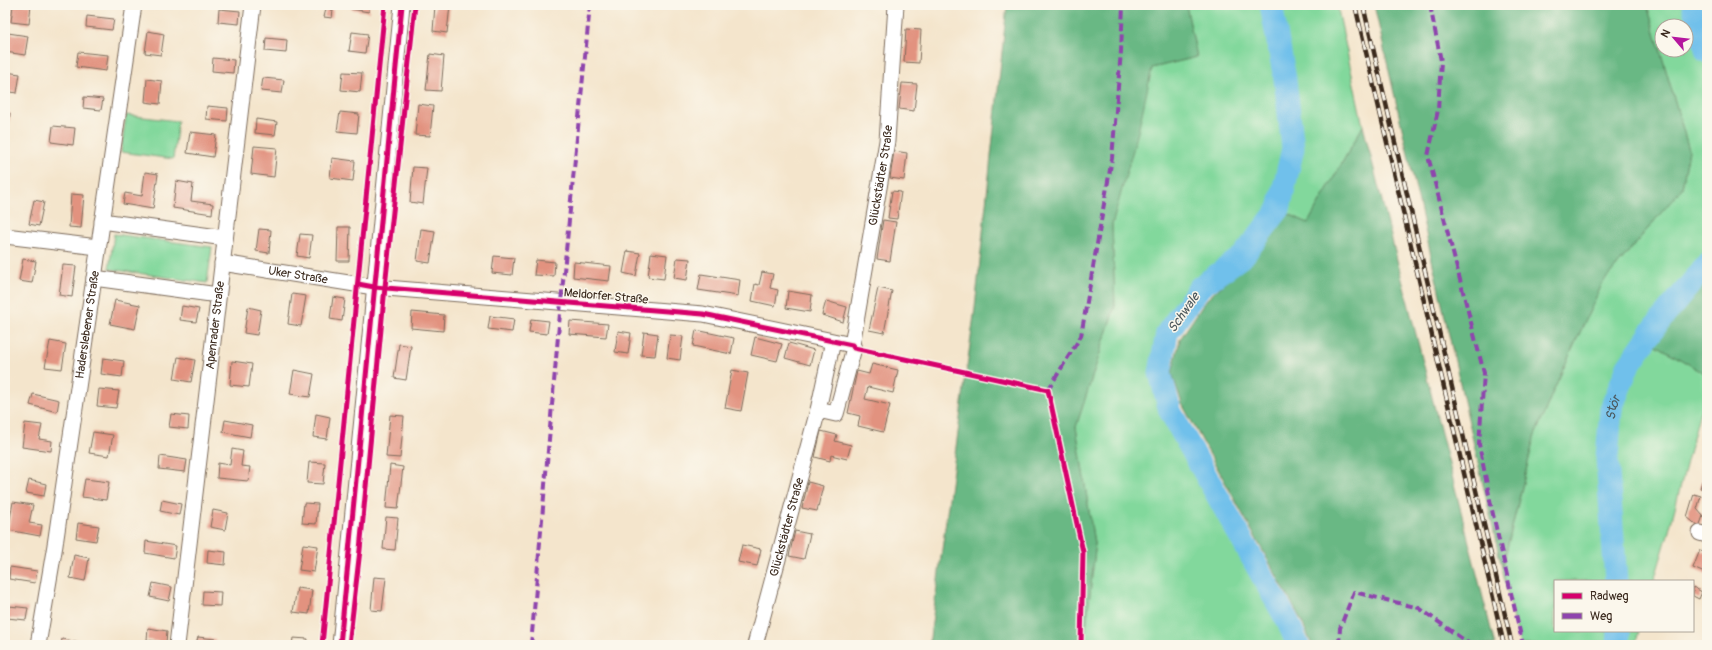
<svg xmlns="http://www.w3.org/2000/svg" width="1712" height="650" font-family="Pangolin,sans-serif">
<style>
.green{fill:#82d89c;stroke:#5e815d;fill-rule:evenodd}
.forest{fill:#69b884;stroke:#527151}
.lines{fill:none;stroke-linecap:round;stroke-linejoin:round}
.river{stroke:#70c0eb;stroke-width:23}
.building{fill:#e2927f}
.minor-casing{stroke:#7c6b5b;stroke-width:17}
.minor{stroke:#fff;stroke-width:15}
.rail-casing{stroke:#3b2a1e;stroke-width:4.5}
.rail{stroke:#fbf7ec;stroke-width:3;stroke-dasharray:9;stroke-linecap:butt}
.quiet{stroke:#8e44ad;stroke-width:4;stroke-dasharray:8 4;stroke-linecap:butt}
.cycleway-casing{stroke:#fbf7ec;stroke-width:8}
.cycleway{stroke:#d6006c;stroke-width:5}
.labels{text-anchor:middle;stroke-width:3;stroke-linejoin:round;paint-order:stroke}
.street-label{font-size:12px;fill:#3b2a1e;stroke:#fbf7ec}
.water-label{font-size:13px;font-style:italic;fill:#4b575c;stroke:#fbf7ec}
</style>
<rect width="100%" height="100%" fill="#fbf7ec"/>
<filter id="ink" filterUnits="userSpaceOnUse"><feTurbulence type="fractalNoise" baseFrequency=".025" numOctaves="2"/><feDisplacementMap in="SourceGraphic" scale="8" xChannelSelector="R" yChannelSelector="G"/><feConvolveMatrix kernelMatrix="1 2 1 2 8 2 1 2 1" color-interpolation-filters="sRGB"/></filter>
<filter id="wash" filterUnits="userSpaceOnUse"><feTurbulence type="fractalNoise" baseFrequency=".012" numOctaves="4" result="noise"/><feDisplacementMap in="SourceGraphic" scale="16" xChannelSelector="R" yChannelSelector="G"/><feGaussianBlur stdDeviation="0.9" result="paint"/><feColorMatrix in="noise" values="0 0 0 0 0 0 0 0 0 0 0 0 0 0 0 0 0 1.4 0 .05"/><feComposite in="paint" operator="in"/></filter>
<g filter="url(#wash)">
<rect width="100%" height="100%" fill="#f4e5cc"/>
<!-- green -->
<g class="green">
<path d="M1186 5H1337L1363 126 1308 223 1278 209 1243 256 1200 287 1167 333 1160 373 1170 411 1288 622 1298 645H1084L1095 550 1076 427 1115 306 1112 225 1152 68 1197 57Z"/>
<path d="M1647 5H1707V247L1703 255 1638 334 1707 375V411H1700L1669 531 1654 581H1555V631H1639L1635 645H1520L1502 569 1534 438 1554 389 1603 282 1682 188 1689 150ZM1662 26H1686V50H1662Z"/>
<path d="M126 115 178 121 173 159 121 152Z"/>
<path d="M114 234 212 247 207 283 109 269Z"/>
</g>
<!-- forest -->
<g class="forest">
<path d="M1007 5H1186L1197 57 1152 68 1138 132 1112 225 1115 306 1076 427 1095 550 1084 645H929L975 308Z"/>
<path d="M1374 5H1647L1689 150 1682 188 1603 282 1554 389 1534 438 1502 568Z"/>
<path d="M1363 126 1495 645H1312L1301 620 1182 404 1172 373 1180 339 1207 299 1248 262 1286 213 1308 223Z"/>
<path d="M1707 247V375L1638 334 1703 255Z"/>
</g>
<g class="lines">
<!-- river -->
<g class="river">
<path d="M1271 5 1285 79 1293 148 1279 209 1243 256 1200 287 1167 333 1160 373 1170 411 1288 622 1298 645"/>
<path d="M1693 5 1707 52"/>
<path id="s1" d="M1616 581 1607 458 1611 409 1628 366 1655 327 1707 264"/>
<path d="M1618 645 1619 631"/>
</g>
</g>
<g id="blocks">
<!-- building -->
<g class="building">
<path d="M13 5H31L29 24 11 22Z"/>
<path d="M327 5H331V10H333L332 18 324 17Z"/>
<path d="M351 5H369V12L351 9Z"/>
<path d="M435 5H450L447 33 433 31Z"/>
<path d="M219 9 240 11 239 24 218 22Z"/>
<path d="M87 16 114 19 112 30 86 27Z"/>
<path d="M906 29 921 30 919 63 904 62Z"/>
<path d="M148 31 164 34 161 55 145 53Z"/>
<path d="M352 32 368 34 365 53 349 51Z"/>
<path d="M8 33 28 36 25 55 5 52Z"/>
<path d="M266 38 287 40 286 53 265 51Z"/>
<path d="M78 52 108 55 106 71 76 67Z"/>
<path d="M430 54 444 56 441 91 426 90Z"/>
<path d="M213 58 234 60 233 73 212 71Z"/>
<path d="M5 72 20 74 17 93 5 91Z"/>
<path d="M343 72 362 73 360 92 341 90Z"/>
<path d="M263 78 284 80 282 93 261 91Z"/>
<path d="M147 79 162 81 160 104 145 102Z"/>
<path d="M902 83 917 84 914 111 899 109Z"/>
<path d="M84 97 103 99 101 110 83 108Z"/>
<path d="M418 104 433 106 430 136 415 135Z"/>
<path d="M207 106 228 108 227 121 206 119Z"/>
<path d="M340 112 359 114 357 133 337 131Z"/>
<path d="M5 113H10L8 136 5 135Z"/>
<path d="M256 119 277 122 275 135 255 133Z"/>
<path d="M53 126 75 128 73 145 51 142Z"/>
<path d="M190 132 216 135 213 157 187 153Z"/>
<path d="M254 146 277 148 274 177 251 174Z"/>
<path d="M894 151 907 153 904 180 890 178Z"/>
<path d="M332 158 355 161 353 181 330 178Z"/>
<path d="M413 167 427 168 423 204 410 202Z"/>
<path d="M145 172 158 174 153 209 123 204 125 193 142 196Z"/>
<path d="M176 181 193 184 191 201 213 204 212 214 173 208Z"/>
<path d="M892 191 901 192 897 219 888 218Z"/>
<path d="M71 194 84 195 81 228 69 227Z"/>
<path d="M34 200 44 202 39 226 29 224Z"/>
<path d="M883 220 896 222 890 261 877 259Z"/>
<path d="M338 227H350L349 261H337Z"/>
<path d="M259 229 271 230 269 253 256 251Z"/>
<path d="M421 229 435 231 430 263 417 261Z"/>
<path d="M300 234 312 235 309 258 297 256Z"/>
<path d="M627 251 640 253 636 276 623 273Z"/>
<path d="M651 253 667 255 664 279 648 277Z"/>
<path d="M494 256 514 258 512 275 492 273Z"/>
<path d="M677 258 690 259 687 280 674 278Z"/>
<path d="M23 259 36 261 32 283 19 281Z"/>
<path d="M536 260 555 262 554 276 534 275Z"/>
<path d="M574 262 611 266 609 281 573 277Z"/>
<path d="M63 265 76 266 72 297 59 295Z"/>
<path d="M762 272 773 274 770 288 778 290 775 306 752 301 755 284 759 285Z"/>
<path d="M701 274 740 280 738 296 698 290Z"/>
<path d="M878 288 892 291 884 333 869 330Z"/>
<path d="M788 291 812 295 810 312 786 308Z"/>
<path d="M292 294 306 296 301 326 288 324Z"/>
<path d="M333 297 345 299 342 321 330 319Z"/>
<path d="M115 300 140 305 135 329 110 324Z"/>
<path d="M826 301 847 307 843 322 822 315Z"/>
<path d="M182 306 199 309 196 322 180 320Z"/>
<path d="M248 307 261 310 257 335 244 333Z"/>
<path d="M412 312 444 315 443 331 411 328Z"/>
<path d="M490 316 514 319 512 332 488 329Z"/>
<path d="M531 319 549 321 547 334 529 332Z"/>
<path d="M570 321 608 324 606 337 569 334Z"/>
<path d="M696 330 734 338 731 354 693 346Z"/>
<path d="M618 331 631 333 628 354 615 352Z"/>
<path d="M644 332 658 334 655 356 641 355Z"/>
<path d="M670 335 683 336 680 360 667 358Z"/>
<path d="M755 337 782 344 777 361 751 355Z"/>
<path d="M50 341 66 344 62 369 45 367Z"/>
<path d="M789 343 814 350 810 365 785 358Z"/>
<path d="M399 344 411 346 406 380 394 378Z"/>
<path d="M178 357 195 360 191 382 174 379Z"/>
<path d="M103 358 124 361 122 377 101 374Z"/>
<path d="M232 361 252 364 249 387 230 385Z"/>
<path d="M872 364 898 370 893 393 868 387 865 399 890 405 883 432 858 426 860 416 848 413 857 371 869 374Z"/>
<path d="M294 370 314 374 310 397 290 394Z"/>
<path d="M732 370 748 373 741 411 725 408Z"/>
<path d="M99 389 119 391 116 408 97 406Z"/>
<path d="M33 394 59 400 57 412 30 405Z"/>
<path d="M171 414 189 416 188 429 169 427Z"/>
<path d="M316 414 330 417 327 439 313 437Z"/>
<path d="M390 415 404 416 400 458 386 457Z"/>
<path d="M225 420 252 425 250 437 223 432Z"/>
<path d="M25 423 42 425 39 439 52 441 51 451 22 447Z"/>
<path d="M821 431 837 435 835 441 851 445 847 459 831 455 830 461 815 457Z"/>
<path d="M93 432 113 435 109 456 89 453Z"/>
<path d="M232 449 243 451 241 466 250 467 248 481 217 478 218 463 230 465Z"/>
<path d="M160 456 187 460 185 472 159 469Z"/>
<path d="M309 462 325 463 323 484 307 483Z"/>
<path d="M390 465 403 467 398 509 386 508Z"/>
<path d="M1707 466V490L1700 488Z"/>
<path d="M85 479 109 482 106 500 82 497Z"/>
<path d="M29 480 46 484 44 496 26 493Z"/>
<path d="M808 482 823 486 817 511 802 508Z"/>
<path d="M1694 494 1701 496 1697 509 1703 516 1699 527 1687 517Z"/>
<path d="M162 500 181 504 179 515 160 511Z"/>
<path d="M13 502 33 505 29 523 42 525 40 536 8 530Z"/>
<path d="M304 503 318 504 316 524 302 523Z"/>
<path d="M213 510 228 513 225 530 210 527Z"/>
<path d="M386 517 398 518 395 550 383 549Z"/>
<path d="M78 523 99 526 96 541 76 538Z"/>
<path d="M795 531 810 534 804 559 789 556Z"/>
<path d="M146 541 176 546 174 558 145 553Z"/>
<path d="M303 544 318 546 314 572 299 570Z"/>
<path d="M742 545 761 549 757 566 738 562Z"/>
<path d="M208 550 226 552 225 565 207 563Z"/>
<path d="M1700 550 1707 553V574L1693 568Z"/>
<path d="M74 555 89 558 85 581 70 578Z"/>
<path d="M10 567 37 571 35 583 9 579Z"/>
<path d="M374 577 386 578 382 611 371 610Z"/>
<path d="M153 583 172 587 169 601 150 597Z"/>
<path d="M1693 587 1702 592 1699 599 1693 596Z"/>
<path d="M297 588 312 590 309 614 293 612Z"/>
<path d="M203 591 221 592 220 606 202 605Z"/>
<path d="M9 606 28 608 26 620 7 618Z"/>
<path d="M148 628 167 631 166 643 147 640Z"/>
<path d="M198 637 215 639V645H196Z"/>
<path d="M293 638 308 639 307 645H292Z"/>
<path d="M62 639 81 642V645H61Z"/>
</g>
</g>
</g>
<g filter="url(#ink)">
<use href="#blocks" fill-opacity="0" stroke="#7c6b5b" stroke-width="1"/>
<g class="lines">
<defs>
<g id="minor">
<path d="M102 221 225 238"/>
<path d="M5 236 98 247"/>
<path id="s2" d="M222 263 374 287 703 314 833 341 852 345 854 348 836 414 818 410 833 341"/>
<path d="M94 278 218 295"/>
<path id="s3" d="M852 345 887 141 896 5"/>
<path d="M1700 533 1707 535"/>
<path id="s4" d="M38 645 55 545 134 5"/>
<path id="s5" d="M177 645 253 5"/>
<path d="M340 645 402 5"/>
<path id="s6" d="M755 645 818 410"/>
</g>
</defs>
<!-- minor casing -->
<use href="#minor" class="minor-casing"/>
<!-- minor -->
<use href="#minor" class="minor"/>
<defs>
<g id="rail">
<path d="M1355 5 1504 645"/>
<path d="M1363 5 1512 645"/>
</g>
</defs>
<!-- rail casing -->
<use href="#rail" class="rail-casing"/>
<!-- rail -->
<use href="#rail" class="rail"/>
<!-- quiet -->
<g class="quiet">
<path d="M1430 5 1441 61 1438 110 1428 156 1484 373 1479 444 1492 510 1523 645"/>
<path d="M1048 390 1081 336 1112 158 1121 51 1123 5"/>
<path d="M531 645 561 302 590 5"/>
<path d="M1339 645 1340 628 1354 592 1419 608 1471 645"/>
</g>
<defs>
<g id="cycleway">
<path d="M358 284 374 287 703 314 852 345 854 348 1048 390 1083 552 1081 645"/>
<path d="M322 645 385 5"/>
<path d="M340 645 402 5"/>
<path d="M349 645 360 550 385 287 415 5"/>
</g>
</defs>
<!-- cycleway casing -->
<use href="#cycleway" class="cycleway-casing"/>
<!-- cycleway -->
<use href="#cycleway" class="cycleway"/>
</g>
</g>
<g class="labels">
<!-- street labels -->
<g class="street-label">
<text dy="4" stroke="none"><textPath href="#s3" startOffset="172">Glückstädter Straße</textPath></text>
<text dy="4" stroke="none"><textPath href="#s2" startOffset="77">Uker Straße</textPath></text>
<text transform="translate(606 296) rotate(5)" y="4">Meldorfer Straße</text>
<text dy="4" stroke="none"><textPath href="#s4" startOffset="324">Haderslebener Straße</textPath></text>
<text dy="4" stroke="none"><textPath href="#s5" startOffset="322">Apenrader Straße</textPath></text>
<text dy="4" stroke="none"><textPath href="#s6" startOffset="122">Glückstädter Straße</textPath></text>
</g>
<!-- water labels -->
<g class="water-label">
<text transform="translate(1183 312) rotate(-55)" y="5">Schwale</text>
<text dy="5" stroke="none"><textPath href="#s1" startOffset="174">Stör</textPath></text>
</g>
</g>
<!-- margin -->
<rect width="1712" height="650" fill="none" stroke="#fbf7ec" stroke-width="20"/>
<!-- legend -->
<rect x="1554" y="580" width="140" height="52" fill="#fbf7ec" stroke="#aea59a"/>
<rect x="1562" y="593" width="20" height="6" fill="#d6006c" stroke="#aea59a"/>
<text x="1590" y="600" font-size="12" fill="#3b2a1e">Radweg</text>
<rect x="1562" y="613" width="20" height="6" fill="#8e44ad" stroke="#aea59a"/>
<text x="1590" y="620" font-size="12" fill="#3b2a1e">Weg</text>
<!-- north arrow -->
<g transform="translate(1674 38) rotate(298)"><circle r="19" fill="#fbf7ec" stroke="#aea59a"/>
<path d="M0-3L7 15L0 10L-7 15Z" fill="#b5179e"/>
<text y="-6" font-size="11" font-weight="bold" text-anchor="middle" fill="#3b2a1e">N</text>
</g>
</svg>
